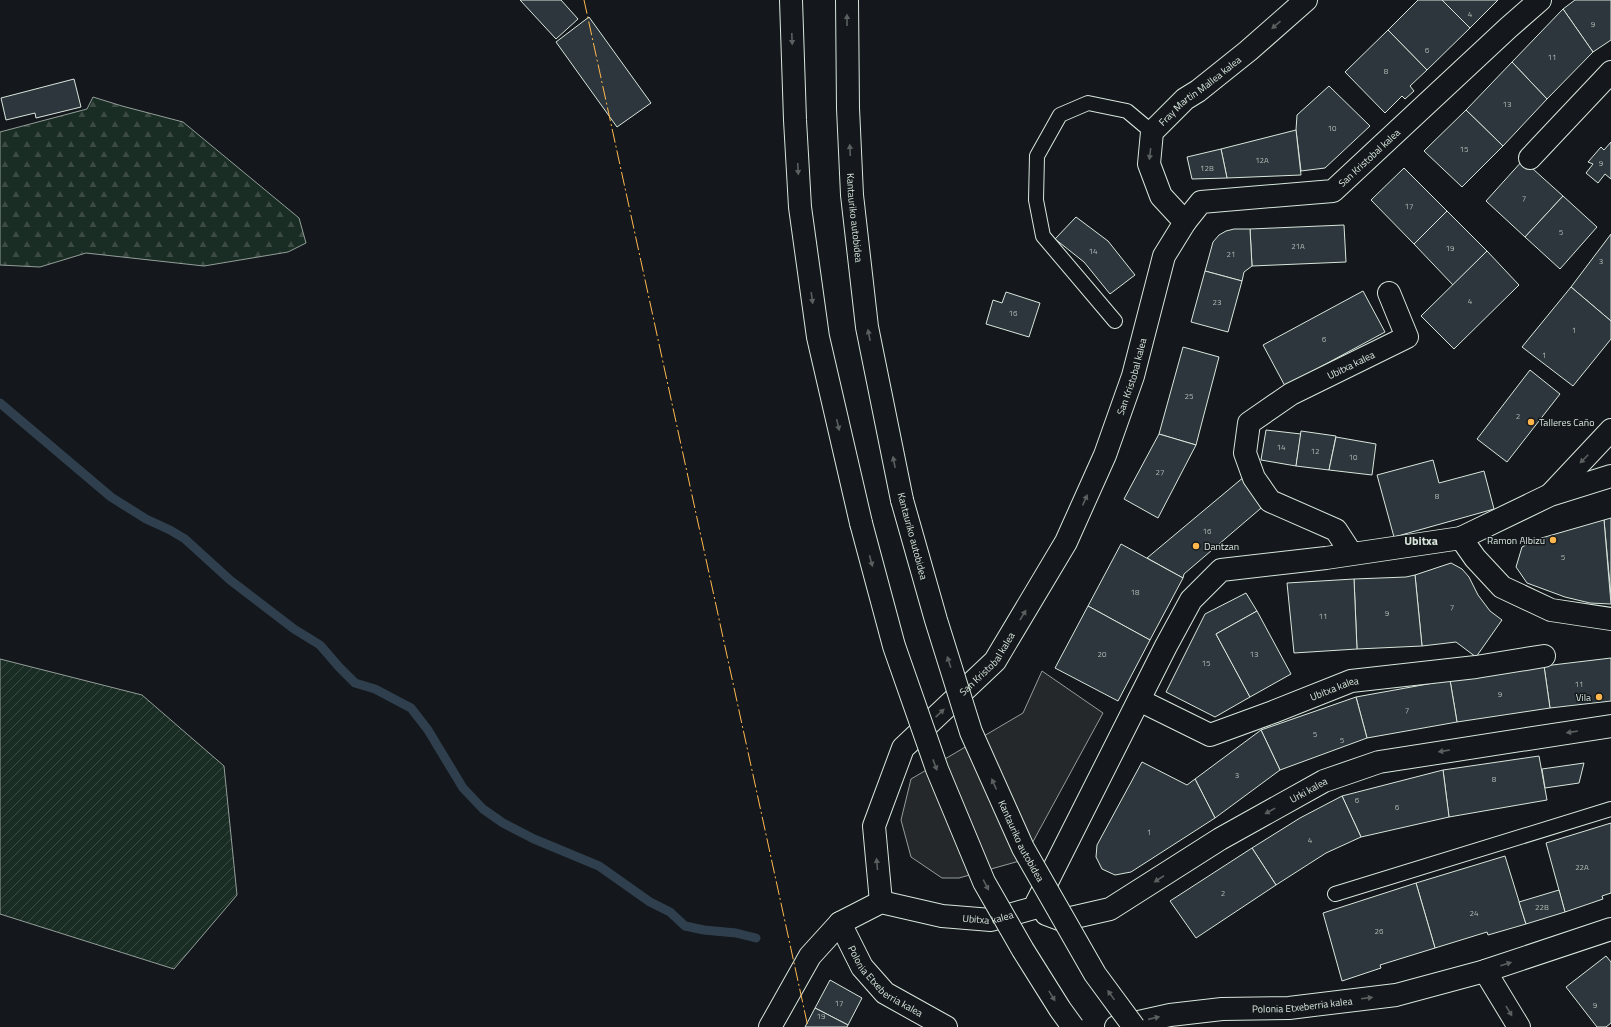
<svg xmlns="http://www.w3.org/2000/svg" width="1611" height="1027" font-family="'Titillium Web',sans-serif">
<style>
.forest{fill:url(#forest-firs);stroke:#939e99}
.garden{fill:url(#garden-furrows);stroke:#939e99}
.parking{fill:#24282b;stroke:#939e99}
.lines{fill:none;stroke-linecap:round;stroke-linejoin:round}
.stream{stroke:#2f3f4d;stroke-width:9}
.building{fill:#2c363c;stroke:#d8e6dc}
.service-casing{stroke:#d8e6dc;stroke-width:16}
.minor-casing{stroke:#d8e6dc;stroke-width:24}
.motorway-casing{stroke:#d8e6dc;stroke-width:24}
.service{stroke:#14181c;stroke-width:14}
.minor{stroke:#14181c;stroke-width:22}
.motorway{stroke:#14181c;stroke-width:22}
.motorway-bridge-casing{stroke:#d8e6dc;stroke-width:24;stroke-linecap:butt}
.motorway-bridge{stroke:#14181c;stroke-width:22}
.power{stroke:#ffb74d;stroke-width:1;stroke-dasharray:14 3 2 3;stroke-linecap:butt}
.oneway{fill:#59605f}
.poi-dot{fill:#ffb74d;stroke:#14181c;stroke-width:1.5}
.labels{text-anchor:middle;stroke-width:3;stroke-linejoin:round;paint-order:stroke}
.number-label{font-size:8px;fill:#adbab4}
.street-label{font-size:10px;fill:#d8e6dc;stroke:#14181c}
.poi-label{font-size:10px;fill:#d8e6dc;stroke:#14181c;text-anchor:start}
.quarter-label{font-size:12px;font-weight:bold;fill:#d8e6dc;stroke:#14181c}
</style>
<defs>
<pattern id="forest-firs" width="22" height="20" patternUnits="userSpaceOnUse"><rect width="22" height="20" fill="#1a2d24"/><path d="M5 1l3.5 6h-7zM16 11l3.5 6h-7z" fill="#3b4b43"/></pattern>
<pattern id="garden-furrows" width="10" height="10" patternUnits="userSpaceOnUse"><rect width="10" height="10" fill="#1a2d24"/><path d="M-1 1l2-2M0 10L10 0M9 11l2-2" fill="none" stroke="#3b4b43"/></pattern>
</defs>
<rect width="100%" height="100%" fill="#14181c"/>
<!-- forest -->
<path class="forest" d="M93 97 122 106 183 122 299 218 306 243 288 252 204 266 86 253 40 267 0 265V132L87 109Z"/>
<!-- garden -->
<path class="garden" d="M0 659 142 695 224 766 237 895 174 969 0 914Z"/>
<!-- parking -->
<path class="parking" d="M1042 671 1103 713 1023 860 959 878H942L911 857 901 820 911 779 1023 713Z"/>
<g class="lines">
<!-- stream -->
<path class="stream" d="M0 403 111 497 146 519 170 530 185 539 230 580 294 629 320 645 339 667 355 683 375 689 411 708 428 730 463 788 483 809 503 823 534 839 599 866 650 902 670 912 685 926 704 930 736 933 756 938"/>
</g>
<!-- building -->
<g class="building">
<path d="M520 0H561L578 19 556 39Z"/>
<path d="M1418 0H1442L1470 28 1427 70 1388 30Z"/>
<path d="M1442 0H1498L1470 28Z"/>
<path d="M1575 0H1611V40L1593 52 1563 9Z"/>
<path d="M1563 9 1593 52 1547 99 1512 62Z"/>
<path d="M589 17 651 103 617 127 556 42Z"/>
<path d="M1388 30 1427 70 1410 86 1414 91 1405 99 1402 96 1385 113 1345 72Z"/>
<path d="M1512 62 1547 99 1503 146 1466 110Z"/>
<path d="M74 79 81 107 36 118 35 113 6 120 1 98Z"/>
<path d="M1329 86 1370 126 1325 168 1301 171 1296 130 1297 115Z"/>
<path d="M1466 110 1503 146 1462 187 1424 151Z"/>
<path d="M1296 130 1301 175 1227 178 1221 149Z"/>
<path d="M1611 142V179L1605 174 1598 183 1586 173 1593 164 1588 162 1601 147 1604 150Z"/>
<path d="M1221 149 1227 178 1192 179 1187 157Z"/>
<path d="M1523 160 1563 196 1525 237 1486 201Z"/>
<path d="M1404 168 1447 211 1414 244 1371 200Z"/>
<path d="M1563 196 1597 227 1560 269 1525 237Z"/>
<path d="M1447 211 1487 251 1453 285 1414 244Z"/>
<path d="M1076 217 1108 241 1135 275 1110 294 1084 262 1055 239Z"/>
<path d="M1344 225 1346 262 1252 266 1250 229Z"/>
<path d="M1234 229H1250L1252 266 1244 272 1242 281 1205 271 1213 242 1219 235 1226 231Z"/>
<path d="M1611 234V321L1571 287Z"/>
<path d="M1487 251 1519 285 1454 349 1421 316Z"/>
<path d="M1205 271 1242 281 1228 332 1191 322Z"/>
<path d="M1571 287 1611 321V339L1573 386 1522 347Z"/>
<path d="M1363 291 1385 332 1285 386 1263 345Z"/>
<path d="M1006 292 1040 303 1029 337 986 324 993 300 1002 303Z"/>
<path d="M1183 347 1219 357 1196 445 1159 434Z"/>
<path d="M1530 370 1560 394 1507 462 1477 439Z"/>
<path d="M1266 430 1301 434 1296 466 1261 460Z"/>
<path d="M1301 431 1336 436 1329 470 1296 466Z"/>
<path d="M1159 434 1196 445 1158 518 1124 499Z"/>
<path d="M1336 437 1376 444 1372 475 1329 470Z"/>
<path d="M1433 460 1439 483 1484 471 1494 509 1394 537 1377 475Z"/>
<path d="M1245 476 1267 503 1184 574 1183 578 1147 558Z"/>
<path d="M1611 518V596L1604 520Z"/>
<path d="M1604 520 1611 604 1590 603 1565 597 1527 583 1516 567 1522 547 1538 539Z"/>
<path d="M1121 544 1183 578 1150 640 1088 606Z"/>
<path d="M1451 563 1462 569 1469 577 1478 595 1490 611 1502 620 1476 657 1456 642 1422 646 1415 575Z"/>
<path d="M1415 575 1422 646 1357 649 1354 579 1406 577Z"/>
<path d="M1354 579 1357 649 1294 653 1287 583Z"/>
<path d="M1246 593 1257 611 1216 634 1250 697 1215 717 1166 692 1205 614Z"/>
<path d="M1088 606 1150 640 1118 701 1055 668Z"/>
<path d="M1257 611 1291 674 1250 697 1216 634Z"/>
<path d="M1611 658V701L1550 708 1544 666Z"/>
<path d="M1544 666 1550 708 1457 722 1450 680Z"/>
<path d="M1450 680 1457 722 1367 738 1356 697Z"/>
<path d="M1356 697 1367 738 1280 770 1261 730Z"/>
<path d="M1261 730 1280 770 1215 818 1195 779Z"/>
<path d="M1539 756 1547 800 1449 817 1443 770Z"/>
<path d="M1142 762 1187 785 1195 779 1215 818 1131 872 1115 875 1102 869 1096 857 1097 845Z"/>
<path d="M1584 763 1579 783 1545 788 1542 769Z"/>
<path d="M1443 770 1449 817 1361 837 1342 796Z"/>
<path d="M1342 796 1361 837 1326 853 1276 885 1252 848 1300 818Z"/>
<path d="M1611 823V893L1602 896 1603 899 1565 912 1546 843Z"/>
<path d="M1252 848 1276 885 1196 938 1170 901Z"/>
<path d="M1505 856 1526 924 1488 935 1487 932 1435 948 1416 883Z"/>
<path d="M1416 883 1435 948 1380 965 1381 968 1342 981 1323 913Z"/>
<path d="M1559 890 1565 912 1526 924 1519 902Z"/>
<path d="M1606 956 1611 962V1023L1606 1027H1597L1566 987Z"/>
<path d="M830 980 862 998 848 1025 815 1008Z"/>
<path d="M815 1008 848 1025 847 1027H805Z"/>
</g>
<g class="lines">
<defs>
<g id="service">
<path d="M1115 321 1043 236 1036 200 1037 156 1060 115 1088 103 1127 111 1152 132"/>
<path d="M1335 894 1611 809"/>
</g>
<g id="minor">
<path d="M1530 158 1611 72"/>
<path id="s1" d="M1185 222 1161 196 1149 164 1152 132 1185 99 1198 91 1248 51 1306 0"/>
<path d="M1551 494 1611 430"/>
<path d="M1461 538 1475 558 1502 587 1551 610 1611 619"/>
<path id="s2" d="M1351 553 1336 530 1270 501 1254 478 1245 453 1249 423 1291 394 1407 337 1389 293"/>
<path id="s3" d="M1139 700 1210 735 1273 712 1351 681 1476 667 1544 656"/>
<path id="s4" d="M881 902 874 826 903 748 995 661 1066 542 1105 455 1133 376 1164 256 1185 222 1201 202 1333 191 1508 28 1540 0"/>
<path id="s5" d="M1046 914 1062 920 1110 909 1220 839 1324 781 1379 762 1611 726"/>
<path id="s6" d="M840 923 862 967 885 993 946 1027"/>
<path d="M1485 971 1519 1027"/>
<path id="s7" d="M770 1027 810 956 840 923 881 902 942 916 991 920 1034 908 1166 646 1191 600 1221 570 1326 558 1461 538 1550 495 1611 476"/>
<path id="s8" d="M1116 1027 1170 1015 1222 1009 1289 1008 1396 995 1485 971 1611 929"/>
</g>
<g id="motorway">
<path d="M791 0 795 120 800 207 818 337 861 523"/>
<path id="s9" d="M847 0 848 108 852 195 867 327 902 500"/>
</g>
</defs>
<!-- service casing -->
<use href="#service" class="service-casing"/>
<!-- minor casing -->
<use href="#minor" class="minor-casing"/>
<!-- motorway casing -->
<use href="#motorway" class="motorway-casing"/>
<!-- service -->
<use href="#service" class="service"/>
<!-- minor -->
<use href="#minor" class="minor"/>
<!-- motorway -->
<use href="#motorway" class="motorway"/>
<defs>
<g id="motorway-bridge">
<path id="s10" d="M902 500 936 620 971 732 1023 848 1095 974 1134 1027"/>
<path d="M861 523 894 646 937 769 984 882 1023 950 1060 1009 1073 1027"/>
</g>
</defs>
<!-- motorway-bridge casing -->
<use href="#motorway-bridge" class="motorway-bridge-casing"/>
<!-- motorway-bridge -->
<use href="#motorway-bridge" class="motorway-bridge"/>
<!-- power -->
<path class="power" d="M584 0 808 1027"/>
</g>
<!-- one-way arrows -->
<defs><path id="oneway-solid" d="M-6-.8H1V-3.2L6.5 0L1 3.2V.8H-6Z"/></defs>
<g class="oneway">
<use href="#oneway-solid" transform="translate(847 20) rotate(-90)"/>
<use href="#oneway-solid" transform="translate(1276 25) rotate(139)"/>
<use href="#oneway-solid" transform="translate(792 39) rotate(88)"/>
<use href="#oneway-solid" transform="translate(850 150) rotate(-93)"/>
<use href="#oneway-solid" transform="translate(1150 154) rotate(97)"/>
<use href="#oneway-solid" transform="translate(798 169) rotate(87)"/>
<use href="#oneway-solid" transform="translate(812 298) rotate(82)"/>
<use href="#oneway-solid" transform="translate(869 335) rotate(-101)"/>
<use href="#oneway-solid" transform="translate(838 425) rotate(77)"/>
<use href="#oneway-solid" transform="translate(1584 459) rotate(135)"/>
<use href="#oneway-solid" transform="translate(894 462) rotate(-101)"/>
<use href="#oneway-solid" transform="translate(1085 500) rotate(-66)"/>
<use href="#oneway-solid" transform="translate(871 561) rotate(75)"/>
<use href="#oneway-solid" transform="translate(1023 615) rotate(-59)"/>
<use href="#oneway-solid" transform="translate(949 662) rotate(-108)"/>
<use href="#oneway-solid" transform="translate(940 713) rotate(-43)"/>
<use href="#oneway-solid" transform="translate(1572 732) rotate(171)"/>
<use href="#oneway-solid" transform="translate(1444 751) rotate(171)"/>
<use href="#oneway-solid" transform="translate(935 765) rotate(70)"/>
<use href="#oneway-solid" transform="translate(994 784) rotate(-114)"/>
<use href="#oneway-solid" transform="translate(1270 811) rotate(151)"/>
<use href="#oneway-solid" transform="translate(877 864) rotate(-95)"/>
<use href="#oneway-solid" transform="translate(1159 879) rotate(147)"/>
<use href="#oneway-solid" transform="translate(986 885) rotate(62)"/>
<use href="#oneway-solid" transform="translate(1506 964) rotate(-18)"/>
<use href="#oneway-solid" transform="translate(1111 995) rotate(-126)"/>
<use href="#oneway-solid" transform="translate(1052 996) rotate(58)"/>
<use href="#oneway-solid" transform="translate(1367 998) rotate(-7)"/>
<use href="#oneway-solid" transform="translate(1509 1011) rotate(59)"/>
<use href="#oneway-solid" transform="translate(1154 1018) rotate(-13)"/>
</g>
<!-- markers -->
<g class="poi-dot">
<circle cx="1531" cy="422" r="4"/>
<circle cx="1553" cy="540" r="4"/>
<circle cx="1196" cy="546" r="4"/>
<circle cx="1599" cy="697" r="4"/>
</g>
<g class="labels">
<!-- number labels -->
<g class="number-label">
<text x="1470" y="17">4</text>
<text x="1593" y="27">9</text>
<text x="1427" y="53">6</text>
<text x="1552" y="60">11</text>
<text x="1386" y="74">8</text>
<text x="1507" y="107">13</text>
<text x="1332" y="131">10</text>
<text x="1464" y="152">15</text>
<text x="1262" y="163">12A</text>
<text x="1601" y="166">9</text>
<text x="1207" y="171">12B</text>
<text x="1524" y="201">7</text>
<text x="1409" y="209">17</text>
<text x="1561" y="235">5</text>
<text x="1298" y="249">21A</text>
<text x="1450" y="251">19</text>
<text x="1093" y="254">14</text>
<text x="1231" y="257">21</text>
<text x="1601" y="264">3</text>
<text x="1470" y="304">4</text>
<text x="1217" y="305">23</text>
<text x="1013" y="316">16</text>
<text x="1574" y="333">1</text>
<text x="1324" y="342">6</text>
<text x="1544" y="358">1</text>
<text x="1189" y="399">25</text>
<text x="1518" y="419">2</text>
<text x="1281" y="450">14</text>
<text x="1315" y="454">12</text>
<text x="1353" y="460">10</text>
<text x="1160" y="475">27</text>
<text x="1437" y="499">8</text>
<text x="1207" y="534">16</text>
<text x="1563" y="560">5</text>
<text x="1135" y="595">18</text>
<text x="1452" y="610">7</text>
<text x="1387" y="616">9</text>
<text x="1323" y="619">11</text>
<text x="1102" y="657">20</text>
<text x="1254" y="657">13</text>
<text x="1206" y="666">15</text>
<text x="1579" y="687">11</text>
<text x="1500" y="697">9</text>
<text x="1407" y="713">7</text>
<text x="1315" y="737">5</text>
<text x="1342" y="743">5</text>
<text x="1237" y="778">3</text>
<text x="1494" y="782">8</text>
<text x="1357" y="803">6</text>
<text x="1397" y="810">6</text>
<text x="1149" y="835">1</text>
<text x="1310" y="843">4</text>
<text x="1582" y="870">22A</text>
<text x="1223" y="896">2</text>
<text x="1542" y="910">22B</text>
<text x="1474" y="916">24</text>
<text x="1379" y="934">26</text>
<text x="839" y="1006">17</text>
<text x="1595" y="1008">9</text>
<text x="821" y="1019">19</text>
</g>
<!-- street labels -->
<g class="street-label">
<text dy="4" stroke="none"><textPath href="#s1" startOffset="165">Fray Martin Mallea kalea</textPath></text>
<text dy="4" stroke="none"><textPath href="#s4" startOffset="975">San Kristobal kalea</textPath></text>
<text dy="4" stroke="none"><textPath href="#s9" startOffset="218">Kantauriko autobidea</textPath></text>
<text dy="4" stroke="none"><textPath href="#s2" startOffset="302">Ubitxa kalea</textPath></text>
<text dy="4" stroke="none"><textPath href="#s4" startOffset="603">San Kristobal kalea</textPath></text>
<text transform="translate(913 536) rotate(75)" y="4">Kantauriko autobidea</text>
<text dy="4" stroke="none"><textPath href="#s4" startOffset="279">San Kristobal kalea</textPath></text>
<text dy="4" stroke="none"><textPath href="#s3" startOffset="212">Ubitxa kalea</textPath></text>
<text dy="4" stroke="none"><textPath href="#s5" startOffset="298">Urki kalea</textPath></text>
<text dy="4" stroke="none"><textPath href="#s10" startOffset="362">Kantauriko autobidea</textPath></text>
<text dy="4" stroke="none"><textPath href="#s7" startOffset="281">Ubitxa kalea</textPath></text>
<text dy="4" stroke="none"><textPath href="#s6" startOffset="76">Polonia Etxeberria kalea</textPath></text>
<text dy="4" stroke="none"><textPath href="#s8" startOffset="188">Polonia Etxeberria kalea</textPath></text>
</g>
<!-- poi labels -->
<g class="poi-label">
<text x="1539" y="426">Talleres Caño</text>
<text x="1545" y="544" text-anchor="end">Ramon Albizu</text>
<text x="1204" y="550">Dantzan</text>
<text x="1591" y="701" text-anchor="end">Vila</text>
</g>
<!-- quarter labels -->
<g class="quarter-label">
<text x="1421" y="545">Ubitxa</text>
</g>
</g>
</svg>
